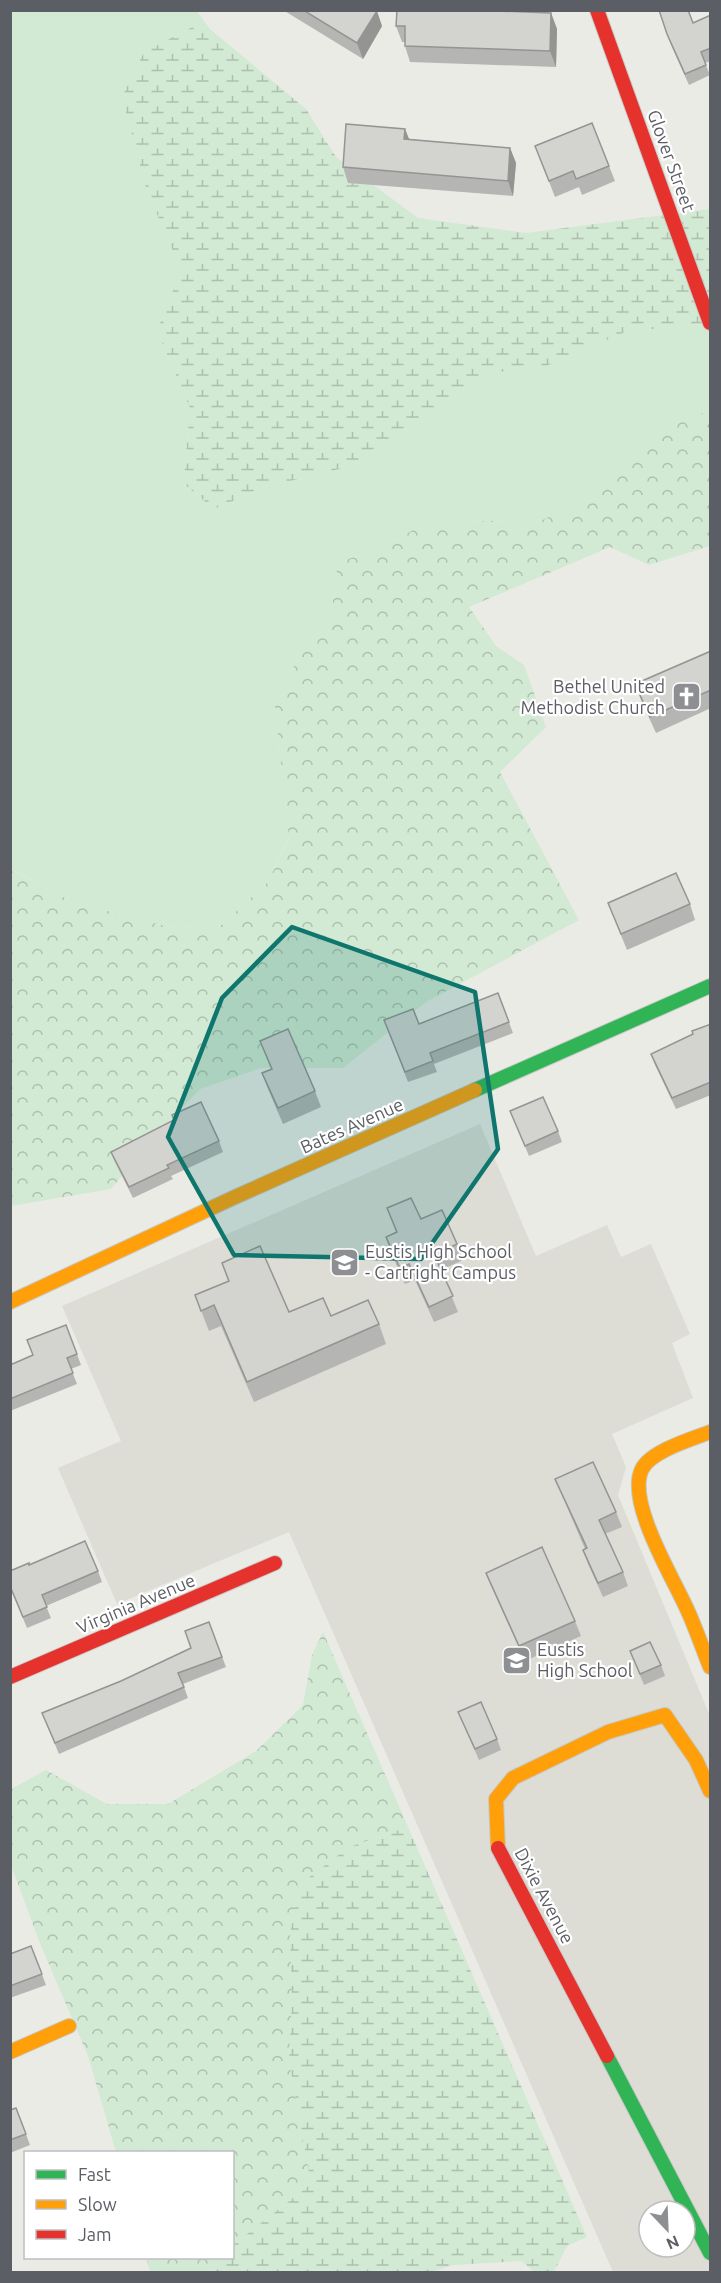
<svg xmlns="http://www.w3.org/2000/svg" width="721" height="2283" font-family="Ubuntu,sans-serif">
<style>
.education{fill:#dddcd5;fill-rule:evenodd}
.grass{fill:#d2e9d3}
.forest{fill:url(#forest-crowns)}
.wetland{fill:url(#wetland-marsh)}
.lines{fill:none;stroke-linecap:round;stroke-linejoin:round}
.fast-casing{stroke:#c8c8c7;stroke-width:16}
.slow-casing{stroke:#c8c8c7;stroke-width:16}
.jam-casing{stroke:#c8c8c7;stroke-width:16}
.fast{stroke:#30b455;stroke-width:14}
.slow{stroke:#ff9f0a;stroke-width:14}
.jam{stroke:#e5322d;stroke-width:14}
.wall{fill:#b5b5b3}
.shaded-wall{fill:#949492}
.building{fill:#d3d3d0;stroke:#949492;stroke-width:1.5}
.marked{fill:#0f766e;fill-opacity:0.2;stroke:#0f766e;stroke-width:4.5;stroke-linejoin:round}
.labels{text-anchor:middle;stroke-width:4.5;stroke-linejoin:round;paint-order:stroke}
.street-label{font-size:18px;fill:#5b5e64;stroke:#fff}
.poi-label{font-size:18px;fill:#5b5e64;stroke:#fff;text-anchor:start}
</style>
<defs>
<pattern id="forest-crowns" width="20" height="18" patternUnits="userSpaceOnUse" patternTransform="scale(1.5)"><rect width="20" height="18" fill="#d2e9d3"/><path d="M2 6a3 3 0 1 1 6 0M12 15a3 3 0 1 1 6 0" fill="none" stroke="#adc0af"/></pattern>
<pattern id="wetland-marsh" width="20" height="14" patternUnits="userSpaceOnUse" patternTransform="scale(1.5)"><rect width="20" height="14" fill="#d2e9d3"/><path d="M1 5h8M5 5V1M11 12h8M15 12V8" fill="none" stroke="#adc0af"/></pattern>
</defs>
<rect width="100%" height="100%" fill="#ebebe6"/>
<!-- education -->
<path class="education" d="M480 1124 536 1256 607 1225 621 1257 651 1244 690 1334 672 1343 693 1398 612 1434 626 1467 618 1495 710 1716V2272H613L289 1532 117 1604 58 1468 121 1441 62 1306ZM649 2211H685V2247H649Z"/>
<!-- grass -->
<path class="grass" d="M10 11H197L204 21 144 52 146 188 182 270 157 331 190 408 184 476 178 479 214 509 265 487 348 467 424 419 481 374 544 367 625 332 702 324 710 327V410L678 423 613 469 594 498 521 529 508 520 468 522 415 529 378 550 338 562 331 616 302 654 274 697 289 837 268 882 217 929 165 926 108 911 60 896 11 869Z"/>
<!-- forest -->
<g class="forest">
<path d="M710 410V546L649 565 610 547 469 607 496 646 524 665 546 727 500 772 579 920 426 1002 343 1068H261L200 1089 151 1141 111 1189 11 1206 10 869 60 896 108 911 165 926 217 929 268 882 289 838 274 697 302 654 331 616 338 562 378 550 415 529 468 522 508 520 521 529 594 498 613 469 678 423Z"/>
<path d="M323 1632 408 1827 349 1847 292 1999 289 2061 311 2184 233 2245 232 2152H116L88 2056 39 1941 11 1865V1789L46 1770 107 1804H168L256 1751 303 1705 312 1655Z"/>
<path d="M146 2258H220L210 2272H150Z"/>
</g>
<!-- wetland -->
<g class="wetland">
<path d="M204 21 210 29 306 109 336 157 418 218 526 233 710 209V327L702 324 625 332 544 367 481 374 424 419 348 467 265 487 214 509 178 479 184 476 190 408 157 331 181 270 146 188 122 97 144 52Z"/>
<path d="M408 1827 587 2237 567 2246 554 2272H534L522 2261 453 2265 432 2272H210L220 2258H232L233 2245 311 2184 289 2061 292 1999 290 1934 299 1885 349 1847Z"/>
</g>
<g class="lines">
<defs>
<g id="fast">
<path d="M475 1090 710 986"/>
<path d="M607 2056 710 2253"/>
</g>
<g id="slow">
<path d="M10 1302 235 1197 475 1090"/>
<path d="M710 1432C692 1439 651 1451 642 1469 626 1501 672 1576 686 1607 695 1626 702 1647 710 1667"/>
<path d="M498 1848 496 1799 513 1778 608 1732 665 1715 696 1760 710 1791"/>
<path d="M10 2052 69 2026"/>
</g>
<g id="jam">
<path d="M597 10 710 323"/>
<path d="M10 1677 275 1563"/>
<path d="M498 1848 607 2056"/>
</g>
</defs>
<!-- fast casing -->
<use href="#fast" class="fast-casing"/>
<!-- slow casing -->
<use href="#slow" class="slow-casing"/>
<!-- jam casing -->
<use href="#jam" class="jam-casing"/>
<!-- fast -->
<use href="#fast" class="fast"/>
<!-- slow -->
<use href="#slow" class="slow"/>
<!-- jam -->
<use href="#jam" class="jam"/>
</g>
<!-- wall -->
<g class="wall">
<path d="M283 10H376L382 26 363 59Z"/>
<path d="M659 10 693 23 711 15V61L705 63 710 75 689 85 671 45Z"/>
<path d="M551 13 557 29 556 67 410 62 405 46V42H402L396 26Z"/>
<path d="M405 129 409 139 510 148 516 163 513 196 348 183 343 167Z"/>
<path d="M535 146 609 166 615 181 582 195 579 187 555 197Z"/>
<path d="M711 651V708L656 733 641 700 635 684Z"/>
<path d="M608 903 690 904 695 920 627 950Z"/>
<path d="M498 993 513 1033 434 1064 437 1072 408 1082 384 1020 419 1024Z"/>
<path d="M711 1024V1095L676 1109 655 1065 651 1054 693 1034Z"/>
<path d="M260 1041 315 1091 321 1107 283 1124 268 1089 262 1073 271 1069Z"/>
<path d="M510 1111 558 1131 562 1142 529 1156Z"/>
<path d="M172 1115 219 1141 223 1152 171 1176 173 1179 133 1198 115 1162 111 1152 174 1121Z"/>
<path d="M387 1208 421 1219 457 1244 463 1260 441 1270 458 1312 434 1322 415 1280 405 1284 391 1253 386 1237 396 1232Z"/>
<path d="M222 1263 289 1312 331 1316 379 1324 386 1344 254 1402 221 1326 209 1331 195 1295 228 1281Z"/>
<path d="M66 1325 81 1365 71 1369 77 1384 10 1411V1365L33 1356Z"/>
<path d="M555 1479 616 1512 622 1527 605 1534 623 1572 628 1586 603 1597 588 1564 583 1550 585 1549Z"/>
<path d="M29 1565 98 1571 102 1582 46 1606 51 1618 27 1628 10 1587V1571Z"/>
<path d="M486 1573 575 1621 581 1636 525 1661 492 1588Z"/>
<path d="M209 1622 226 1667 183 1684 188 1698 59 1754 42 1713 121 1681 191 1648Z"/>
<path d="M630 1651 661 1665 665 1676 644 1685Z"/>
<path d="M458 1712 497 1739 501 1750 479 1760Z"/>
<path d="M31 1946 46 1985 10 1998V1954Z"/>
<path d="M16 2108 30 2145 10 2153V2110Z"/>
</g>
<!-- shaded-wall -->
<g class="shaded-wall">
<path d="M377 11 382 26 363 59 357 43Z"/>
<path d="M551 13 557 29 556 67 550 51Z"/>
<path d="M405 129 411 144 404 139Z"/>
<path d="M510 148 516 163 513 196 508 181Z"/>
</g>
<!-- building -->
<g class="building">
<path d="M303 10H376L377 11 357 43Z"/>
<path d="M397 10H473L551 13 550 51 405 46V26H396Z"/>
<path d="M659 10H688L693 23 711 15V48L701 52 706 65 685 74 667 34Z"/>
<path d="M592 123 609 166 576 179 573 171 549 181 535 146Z"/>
<path d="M346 124 405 129 404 139 510 148 508 181 343 167Z"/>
<path d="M711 651V690L650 717 635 684Z"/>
<path d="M676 873 690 904 621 934 608 903Z"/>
<path d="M498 993 509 1022 430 1053 433 1061 405 1072 384 1020 413 1009 419 1024Z"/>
<path d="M711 1024V1082L672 1098 651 1054 693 1034 692 1031Z"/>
<path d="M288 1029 315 1091 278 1108 262 1073 272 1069 260 1041Z"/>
<path d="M543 1097 558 1131 525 1146 510 1111Z"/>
<path d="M201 1102 219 1141 167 1165 169 1168 129 1187 111 1152 174 1120 172 1115Z"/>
<path d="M411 1198 421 1219 442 1210 457 1244 434 1255 453 1296 429 1307 409 1264 400 1268 386 1237 397 1232 387 1208Z"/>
<path d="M260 1246 289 1312 323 1298 331 1316 368 1300 379 1324 247 1382 214 1305 201 1311 195 1295 229 1281 222 1263Z"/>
<path d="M66 1325 77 1354 67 1358 73 1373 10 1399V1365L33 1355 27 1340Z"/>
<path d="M593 1462 616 1512 599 1520 623 1572 598 1583 583 1550 587 1548 555 1479Z"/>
<path d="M85 1541 98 1571 42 1595 47 1607 23 1617 10 1586V1571L29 1563V1565Z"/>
<path d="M542 1547 575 1621 519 1646 486 1573Z"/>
<path d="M209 1622 222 1657 178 1673 184 1687 55 1743 42 1713 121 1681 191 1648 185 1631Z"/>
<path d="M650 1642 661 1665 640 1674 630 1651Z"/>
<path d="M481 1702 497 1739 475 1749 458 1712Z"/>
<path d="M31 1946 42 1974 10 1986V1954Z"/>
<path d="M16 2108 26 2134 10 2140V2110Z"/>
</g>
<!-- marked area -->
<path class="marked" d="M292 927 475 992 498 1149 421 1259 234 1255 168 1137 222 998Z"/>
<!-- icons -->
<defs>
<symbol id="church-square" viewBox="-11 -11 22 22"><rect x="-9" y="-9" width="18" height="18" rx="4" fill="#8d8f92" stroke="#fff"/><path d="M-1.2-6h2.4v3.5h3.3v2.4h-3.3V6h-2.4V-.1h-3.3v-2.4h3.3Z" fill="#fff"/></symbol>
<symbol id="school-square" viewBox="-11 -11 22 22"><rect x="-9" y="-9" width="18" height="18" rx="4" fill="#8d8f92" stroke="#fff"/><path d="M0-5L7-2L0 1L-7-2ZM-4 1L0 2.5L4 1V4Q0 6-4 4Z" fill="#fff"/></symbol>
</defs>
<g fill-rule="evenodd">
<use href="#church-square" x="670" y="680" width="33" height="33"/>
<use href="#school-square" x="328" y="1246" width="33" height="33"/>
<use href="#school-square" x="500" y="1644" width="33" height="33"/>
</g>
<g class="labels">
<!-- street labels -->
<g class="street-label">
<text transform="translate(671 161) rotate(70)" y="6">Glover Street</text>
<text transform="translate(352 1126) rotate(-24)" y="6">Bates Avenue</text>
<text transform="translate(136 1604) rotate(-23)" y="6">Virginia Avenue</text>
<text transform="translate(544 1896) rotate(62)" y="6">Dixie Avenue</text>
</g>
<!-- poi labels -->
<g class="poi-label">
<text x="665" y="693" text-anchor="end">Bethel United<tspan x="665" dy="21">Methodist Church</tspan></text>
<text x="365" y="1258">Eustis High School<tspan x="365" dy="21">- Cartright Campus</tspan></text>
<text x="537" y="1656">Eustis<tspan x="537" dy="21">High School</tspan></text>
</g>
</g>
<!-- border -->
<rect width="721" height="2283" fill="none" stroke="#5b5e64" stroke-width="24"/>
<!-- legend -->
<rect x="24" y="2151" width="210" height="108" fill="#ffffff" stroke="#bdbfc1" stroke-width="1.5"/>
<rect x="36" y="2170" width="30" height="9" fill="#30b455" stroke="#bdbfc1" stroke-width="1.5"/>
<text x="78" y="2181" font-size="18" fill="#5b5e64">Fast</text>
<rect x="36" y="2200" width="30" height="9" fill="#ff9f0a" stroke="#bdbfc1" stroke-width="1.5"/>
<text x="78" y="2211" font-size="18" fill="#5b5e64">Slow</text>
<rect x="36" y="2230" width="30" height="9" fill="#e5322d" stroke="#bdbfc1" stroke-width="1.5"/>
<text x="78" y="2241" font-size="18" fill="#5b5e64">Jam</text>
<!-- north arrow -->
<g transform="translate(667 2229) rotate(157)"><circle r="28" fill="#ffffff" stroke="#bdbfc1" stroke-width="1.5"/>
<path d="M0-4.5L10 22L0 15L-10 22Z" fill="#8d8f92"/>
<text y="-9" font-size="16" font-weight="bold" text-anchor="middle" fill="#5b5e64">N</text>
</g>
</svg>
